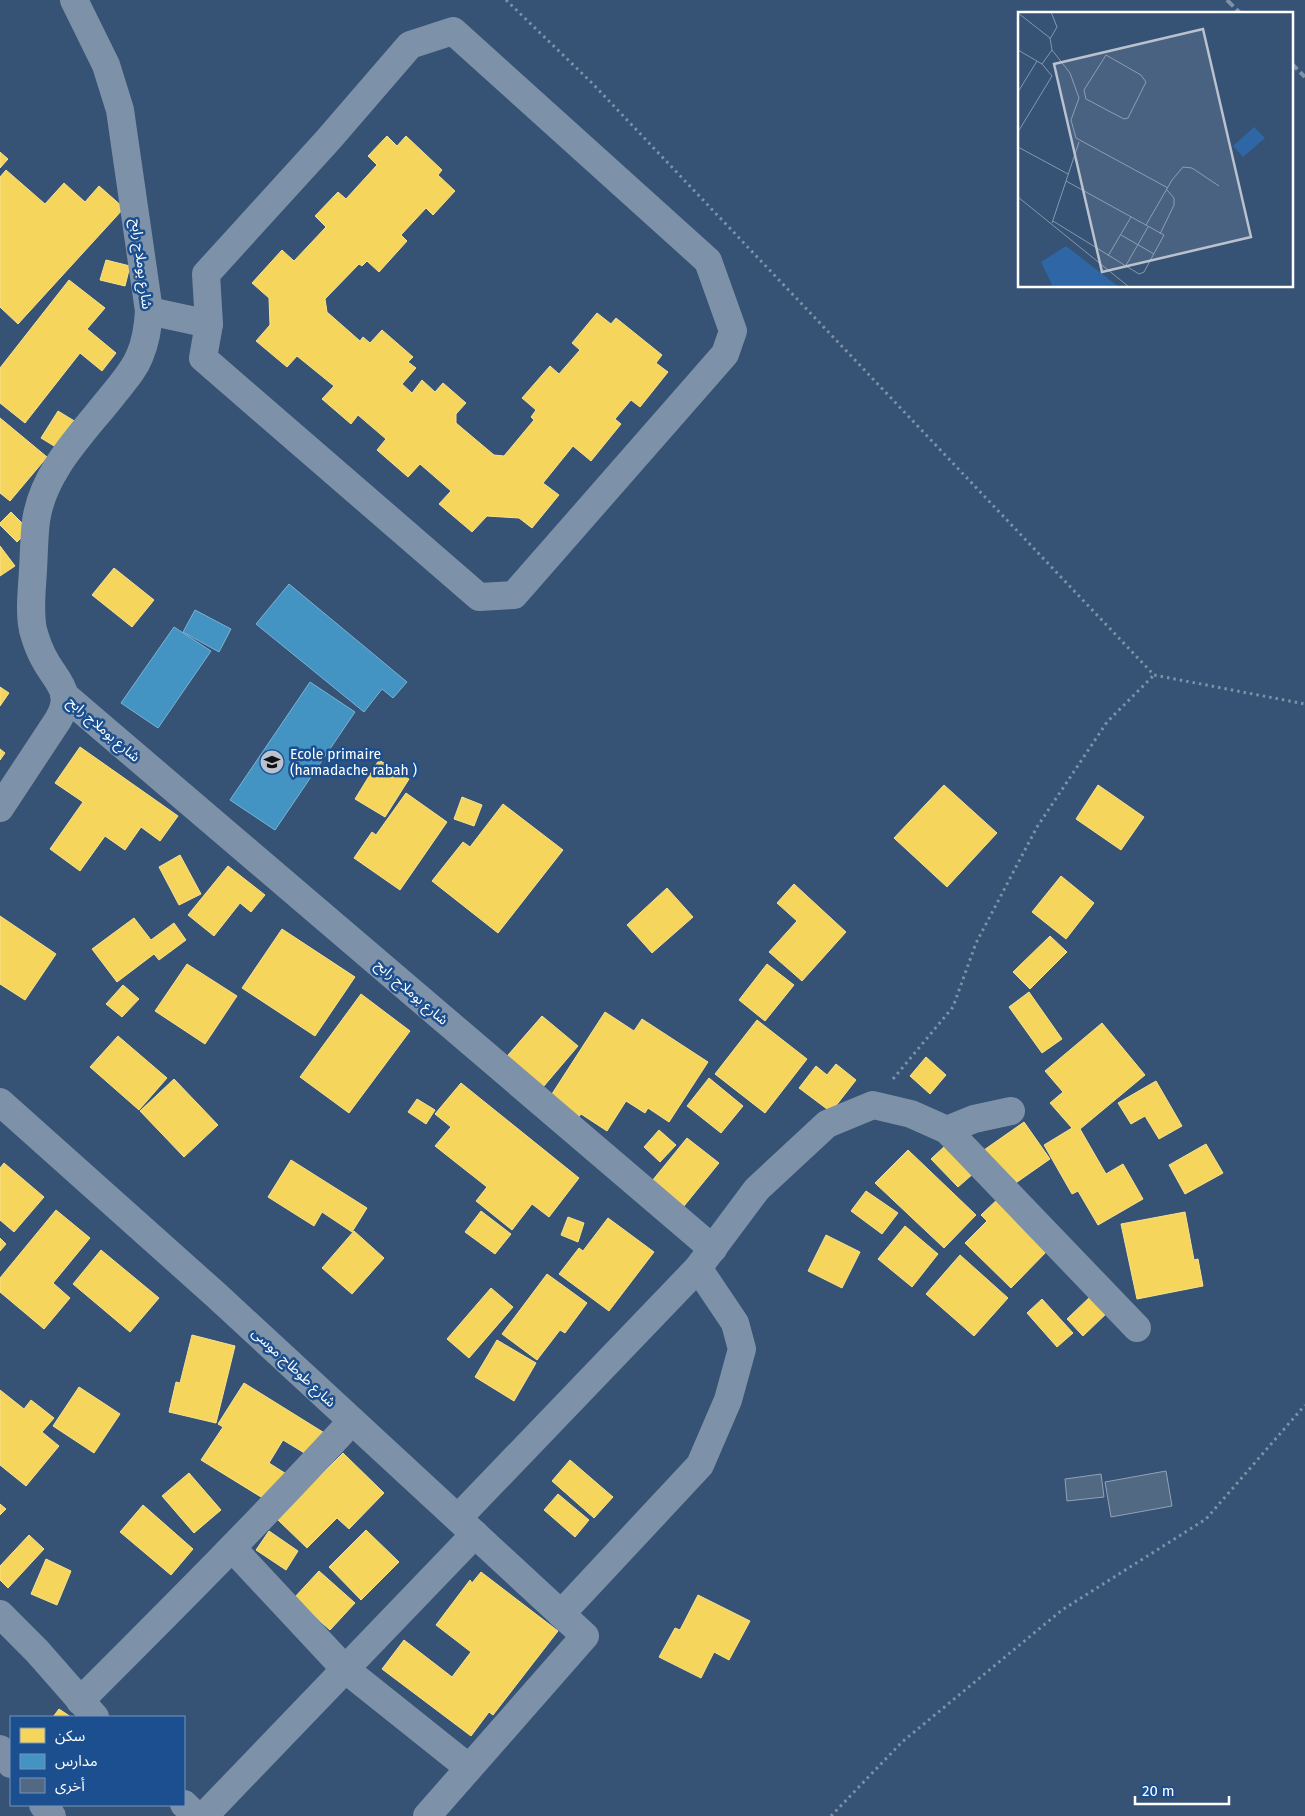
<svg xmlns="http://www.w3.org/2000/svg" width="1305" height="1816" font-family="'Fira Sans','Noto Sans Arabic',sans-serif">
<style>
.homes{fill:#f6d55c;stroke:#f9e28d}
.schools{fill:#4393c3;stroke:#7bb3d5}
.building{fill:#526984;stroke:#92a2b6}
.lines{fill:none;stroke-linecap:round;stroke-linejoin:round}
.path{stroke:#7d92a8;stroke-width:3;stroke-dasharray:2.5 4;stroke-linecap:butt}
.minor{stroke:#7d92a8;stroke-width:28}
.major{stroke:#7d8ea7;stroke-width:28}
.rail{stroke:#7e92a7;stroke-width:4;stroke-dasharray:9 4;stroke-linecap:butt}
.labels{text-anchor:middle;stroke-width:5;stroke-linejoin:round;paint-order:stroke}
.street-label{font-size:14px;fill:#fff;stroke:#1b4f8f}
.poi-label{font-size:14px;fill:#fff;stroke:#1b4f8f;text-anchor:start}
.inset-road{fill:none;stroke:#8697ac;stroke-width:1}
.view{fill:#b9c2ce;fill-opacity:0.15;stroke:#b9c2ce;stroke-width:2.5}
.inset-edge{fill:none;stroke:#fff;stroke-width:2.5}
</style>
<rect width="100%" height="100%" fill="#365274"/>
<!-- homes -->
<g class="homes">
<path d="M387 136 397 146 406 136 442 170 438 175 455 191 433 215 426 208 401 235 407 241 379 272 367 261 362 266 359 264 325 299 327 312 360 341 363 337 370 343 382 330 413 357 408 362 416 368 402 384 412 393 422 380 435 392 443 383 466 403 456 414V423L494 455 504 456 534 420 531 417 536 410 522 398 550 366 559 374 580 350 572 343 597 313 611 324 616 318 662 355 656 363 668 372 640 407 631 400 615 419 621 424 591 461 573 446 543 483 559 495 532 528 519 518 487 516 472 532 439 504 451 491 420 464 408 477 377 450 386 439 358 415 351 424 322 399 334 386 297 356 287 367 256 341 270 325 269 298 252 283 282 250 294 261 326 227 315 216 338 192 346 199 377 165 368 156Z"/>
<path d="M0 152 8 159 0 168Z"/>
<path d="M6 170 45 204 64 183 85 202 99 186 124 208 18 324 0 307V177Z"/>
<path d="M106 260 130 266 125 286 100 280Z"/>
<path d="M69 280 105 308 87 329 116 353 102 371 80 353 25 423 0 403V368Z"/>
<path d="M58 411 76 422 59 449 41 438Z"/>
<path d="M0 418 47 457 10 501 0 493Z"/>
<path d="M11 512 29 530 17 542 0 525V523Z"/>
<path d="M0 546 15 566 0 576Z"/>
<path d="M114 568 154 600 132 627 92 595Z"/>
<path d="M0 687 9 693 0 706Z"/>
<path d="M80 747 178 816 160 841 141 827 125 850 105 836 80 871 50 849 83 802 55 783Z"/>
<path d="M0 749 5 753 0 760Z"/>
<path d="M379 760 409 779 385 817 355 799Z"/>
<path d="M944 785 997 833 947 887 894 838Z"/>
<path d="M1098 785 1144 817 1121 850 1076 819Z"/>
<path d="M406 793 447 822 400 890 354 858 372 832 376 835Z"/>
<path d="M462 797 482 805 474 826 454 819Z"/>
<path d="M503 804 563 850 498 933 432 881 463 842 470 847Z"/>
<path d="M180 855 201 894 179 905 159 867Z"/>
<path d="M228 866 265 895 251 912 240 903 214 936 188 915Z"/>
<path d="M1061 876 1094 903 1066 939 1032 912Z"/>
<path d="M794 884 846 932 802 981 769 952 797 921 777 903Z"/>
<path d="M667 888 693 917 652 953 627 925Z"/>
<path d="M0 916 56 954 25 1000 0 984Z"/>
<path d="M134 918 151 940 174 923 186 940 159 960 154 954 117 982 92 949Z"/>
<path d="M282 929 355 977 315 1036 242 988Z"/>
<path d="M1050 936 1067 952 1030 989 1013 972Z"/>
<path d="M187 964 237 996 205 1044 155 1011Z"/>
<path d="M767 964 794 985 765 1021 739 1000Z"/>
<path d="M123 985 139 999 122 1017 106 1004Z"/>
<path d="M1029 992 1062 1039 1042 1053 1009 1007Z"/>
<path d="M361 994 410 1031 349 1113 300 1077Z"/>
<path d="M605 1012 634 1031 642 1019 708 1062 669 1122 648 1108 645 1113 626 1101 607 1131 581 1114 577 1119 548 1100Z"/>
<path d="M542 1016 578 1046 538 1093 502 1062Z"/>
<path d="M757 1020 807 1059 765 1113 715 1074Z"/>
<path d="M1102 1023 1145 1075 1080 1129 1106 1174 1123 1164 1143 1199 1098 1225 1078 1191 1072 1194 1044 1145 1072 1128 1050 1103 1063 1092 1045 1071Z"/>
<path d="M118 1036 167 1078 139 1110 90 1067Z"/>
<path d="M926 1057 946 1075 930 1094 910 1076Z"/>
<path d="M836 1064 856 1080 831 1112 799 1088 816 1066 827 1075Z"/>
<path d="M709 1078 743 1106 721 1133 687 1106Z"/>
<path d="M174 1079 218 1125 184 1157 140 1111Z"/>
<path d="M1156 1081 1182 1126 1159 1139 1145 1116 1131 1124 1118 1103Z"/>
<path d="M461 1083 579 1178 549 1217 532 1204 512 1230 476 1201 487 1187 435 1146 451 1127 435 1114Z"/>
<path d="M417 1099 435 1110 426 1124 408 1112Z"/>
<path d="M1024 1122 1050 1159 1010 1187 984 1150Z"/>
<path d="M659 1130 676 1145 660 1162 644 1147Z"/>
<path d="M687 1138 719 1163 684 1206 652 1181Z"/>
<path d="M947 1144 974 1173 958 1187 931 1159Z"/>
<path d="M1206 1144 1223 1173 1185 1194 1169 1165Z"/>
<path d="M908 1150 976 1215 944 1248 875 1183Z"/>
<path d="M291 1160 367 1208 352 1232 322 1212 314 1226 268 1197Z"/>
<path d="M4 1163 44 1197 14 1232 0 1220V1168Z"/>
<path d="M866 1191 898 1213 882 1234 851 1211Z"/>
<path d="M1001 1196 1052 1246 1011 1288 965 1243 987 1221 981 1215Z"/>
<path d="M56 1210 90 1238 53 1283 70 1298 44 1329 0 1292V1278Z"/>
<path d="M481 1211 511 1234 495 1254 465 1232Z"/>
<path d="M1185 1212 1194 1260 1198 1259 1203 1286 1137 1299 1121 1224Z"/>
<path d="M568 1217 584 1223 578 1242 561 1235Z"/>
<path d="M608 1218 654 1252 609 1311 559 1274 579 1248 583 1251Z"/>
<path d="M905 1226 938 1254 912 1287 878 1259Z"/>
<path d="M354 1231 384 1258 352 1294 322 1268Z"/>
<path d="M826 1235 860 1252 842 1288 808 1271Z"/>
<path d="M0 1238 6 1244 0 1251Z"/>
<path d="M101 1250 159 1298 130 1332 73 1284Z"/>
<path d="M960 1255 1008 1298 974 1336 926 1294Z"/>
<path d="M547 1274 587 1303 565 1333 560 1330 537 1360 502 1334Z"/>
<path d="M491 1288 513 1307 469 1358 447 1339Z"/>
<path d="M1092 1295 1108 1312 1083 1336 1067 1319Z"/>
<path d="M1042 1299 1073 1333 1057 1347 1027 1313Z"/>
<path d="M192 1335 235 1346 216 1423 169 1412 176 1382 180 1383Z"/>
<path d="M497 1340 536 1363 514 1401 475 1377Z"/>
<path d="M244 1383 326 1434 311 1457 283 1440 269 1463 291 1477 274 1505 201 1460 223 1427 218 1424Z"/>
<path d="M79 1387 120 1414 94 1453 53 1426Z"/>
<path d="M0 1390 24 1409 31 1400 54 1418 42 1432 59 1446 26 1486 0 1465Z"/>
<path d="M343 1453 384 1493 349 1529 337 1518 307 1548 277 1519Z"/>
<path d="M570 1460 613 1497 594 1518 552 1481Z"/>
<path d="M189 1473 221 1510 194 1533 162 1496Z"/>
<path d="M558 1494 589 1520 575 1537 544 1510Z"/>
<path d="M0 1504 6 1509 0 1515Z"/>
<path d="M143 1505 193 1549 171 1575 120 1532Z"/>
<path d="M366 1530 399 1562 361 1600 329 1567Z"/>
<path d="M269 1531 298 1551 286 1570 256 1550Z"/>
<path d="M29 1535 44 1549 8 1588 0 1580V1566Z"/>
<path d="M46 1559 71 1571 57 1605 31 1594Z"/>
<path d="M319 1571 355 1603 330 1630 294 1598Z"/>
<path d="M481 1572 558 1631 493 1715 489 1712 471 1736 382 1669 404 1640 452 1677 471 1652 436 1625 470 1580 472 1583Z"/>
<path d="M698 1595 750 1621 729 1660 714 1652 701 1678 659 1657 675 1628 680 1630Z"/>
<path d="M59 1709 71 1717H53Z"/>
</g>
<!-- schools -->
<g class="schools">
<path d="M289 584 407 682 393 698 382 689 364 712 256 624Z"/>
<path d="M195 610 231 629 219 652 183 632Z"/>
<path d="M174 627 211 651 158 728 121 703Z"/>
<path d="M310 682 355 712 275 830 230 800Z"/>
</g>
<!-- building -->
<g class="building">
<path d="M1166 1471 1172 1506 1111 1517 1105 1482Z"/>
<path d="M1101 1474 1104 1497 1067 1501 1065 1479Z"/>
</g>
<g class="lines">
<!-- path -->
<g class="path">
<path d="M506 0 592 83 1154 675 1305 704"/>
<path d="M893 1079 953 1007 976 943 1037 827 1107 722 1154 675"/>
<path d="M831 1816 902 1742 1062 1610 1206 1519 1305 1405"/>
</g>
<!-- minor -->
<g class="minor">
<path d="M453 31 708 261 733 331 725 354 514 595 479 597 203 358 209 324 206 274 328 140 410 45Z"/>
<path d="M149 311 209 324"/>
<path d="M64 695 713 1249"/>
<path d="M0 808 58 720C74 693 58 683 46 662 40 652 36 641 33 630 29 611 32 590 33 570 34 553 34 537 36 521 43 471 83 433 112 396 122 383 134 371 140 355 146 341 148 327 149 311L120 110 106 65 74 0"/>
<path d="M0 1102 216 1295 585 1636 427 1816"/>
<path d="M947 1130 974 1119 1011 1111"/>
<path d="M458 1518 698 1268 757 1189 827 1124 873 1105 911 1114 947 1130 1137 1328"/>
<path d="M233 1549 345 1669 469 1768"/>
<path d="M0 1614 37 1651 95 1717"/>
<path d="M561 1614 700 1465 728 1400 742 1349 735 1323 698 1268"/>
<path d="M80 1701C172 1609 264 1517 352 1421"/>
<path d="M184 1804 196 1816"/>
<path d="M204 1816 475 1534"/>
</g>
<!-- major -->
<g class="major">
<path d="M0 1749 11 1764"/>
<path d="M43 1805 52 1816"/>
</g>
<!-- rail -->
<g class="rail">
<path d="M1227 0 1241 14"/>
<path d="M1291 63 1305 77"/>
</g>
</g>
<!-- icons -->
<defs>
<symbol id="school-disc" viewBox="-11 -11 22 22"><circle r="9.5" fill="#b9c2ce" stroke="#1b4f8f"/><path d="M0-5L7-2L0 1L-7-2ZM-4 1L0 2.5L4 1V4Q0 6-4 4Z" fill="#111"/></symbol>
</defs>
<g fill-rule="evenodd">
<use href="#school-disc" x="258" y="748" width="28" height="28"/>
</g>
<g class="labels">
<!-- street labels -->
<g class="street-label">
<text transform="translate(142 264) rotate(83)" y="5">شارع بوملاح رابح</text>
<text transform="translate(104 729) rotate(41)" y="5">شارع بوملاح رابح</text>
<text transform="translate(412 992) rotate(41)" y="5">شارع بوملاح رابح</text>
<text transform="translate(294 1367) rotate(43)" y="5">شارع طوطاح موسى</text>
</g>
<!-- poi labels -->
<g class="poi-label">
<text x="290" y="759">Ecole primaire<tspan x="290" dy="16">(hamadache rabah )</tspan></text>
</g>
</g>
<!-- overview -->
<g transform="translate(1018 12)">
<rect width="275" height="275" fill="#365274"/>
<path d="M236 115 247 126 225 145 215 134ZM48 234 101 275H35L23 250Z" fill="#2f66a5"/>
<path class="inset-road" d="M0 1 32 26 34 38 52 61 61 86 53 108 58 126 150 176M32 27 39 15 33 0M0 38 24 52 34 38M88 43 123 63 128 70 110 106 106 107 68 87 66 78ZM0 80 19 49M0 120 34 64 24 52M0 135 50 162M0 185 111 275M35 209 121 262 126 260 146 223 48 169M34 211 61 130M128 213 154 168 165 155 174 156 201 174M142 222 156 193V186L149 178M103 223 136 242M90 244 113 205M107 255 130 215"/>
<path class="view" d="M185 17 233 225 84 260 36 52Z"/>
<rect width="275" height="275" class="inset-edge"/>
</g>
<!-- legend -->
<rect x="10" y="1716" width="175" height="90" fill="#1b4f8f" stroke="#7695bc"/>
<rect x="20" y="1728" width="25" height="15" fill="#f6d55c" stroke="#7695bc"/>
<text x="55" y="1741" font-size="15" fill="#ffffff">سكن</text>
<rect x="20" y="1754" width="25" height="15" fill="#4393c3" stroke="#7695bc"/>
<text x="55" y="1766" font-size="15" fill="#ffffff">مدارس</text>
<rect x="20" y="1778" width="25" height="15" fill="#526984" stroke="#7695bc"/>
<text x="55" y="1791" font-size="15" fill="#ffffff">أخرى</text>
<!-- scale -->
<path d="M1135 1796v8h94v-8" fill="none" stroke="#ffffff" stroke-width="2.5"/>
<text x="1142" y="1796" font-size="15" fill="#ffffff" stroke="#1b4f8f" stroke-width="4" paint-order="stroke">20 m</text>
</svg>
